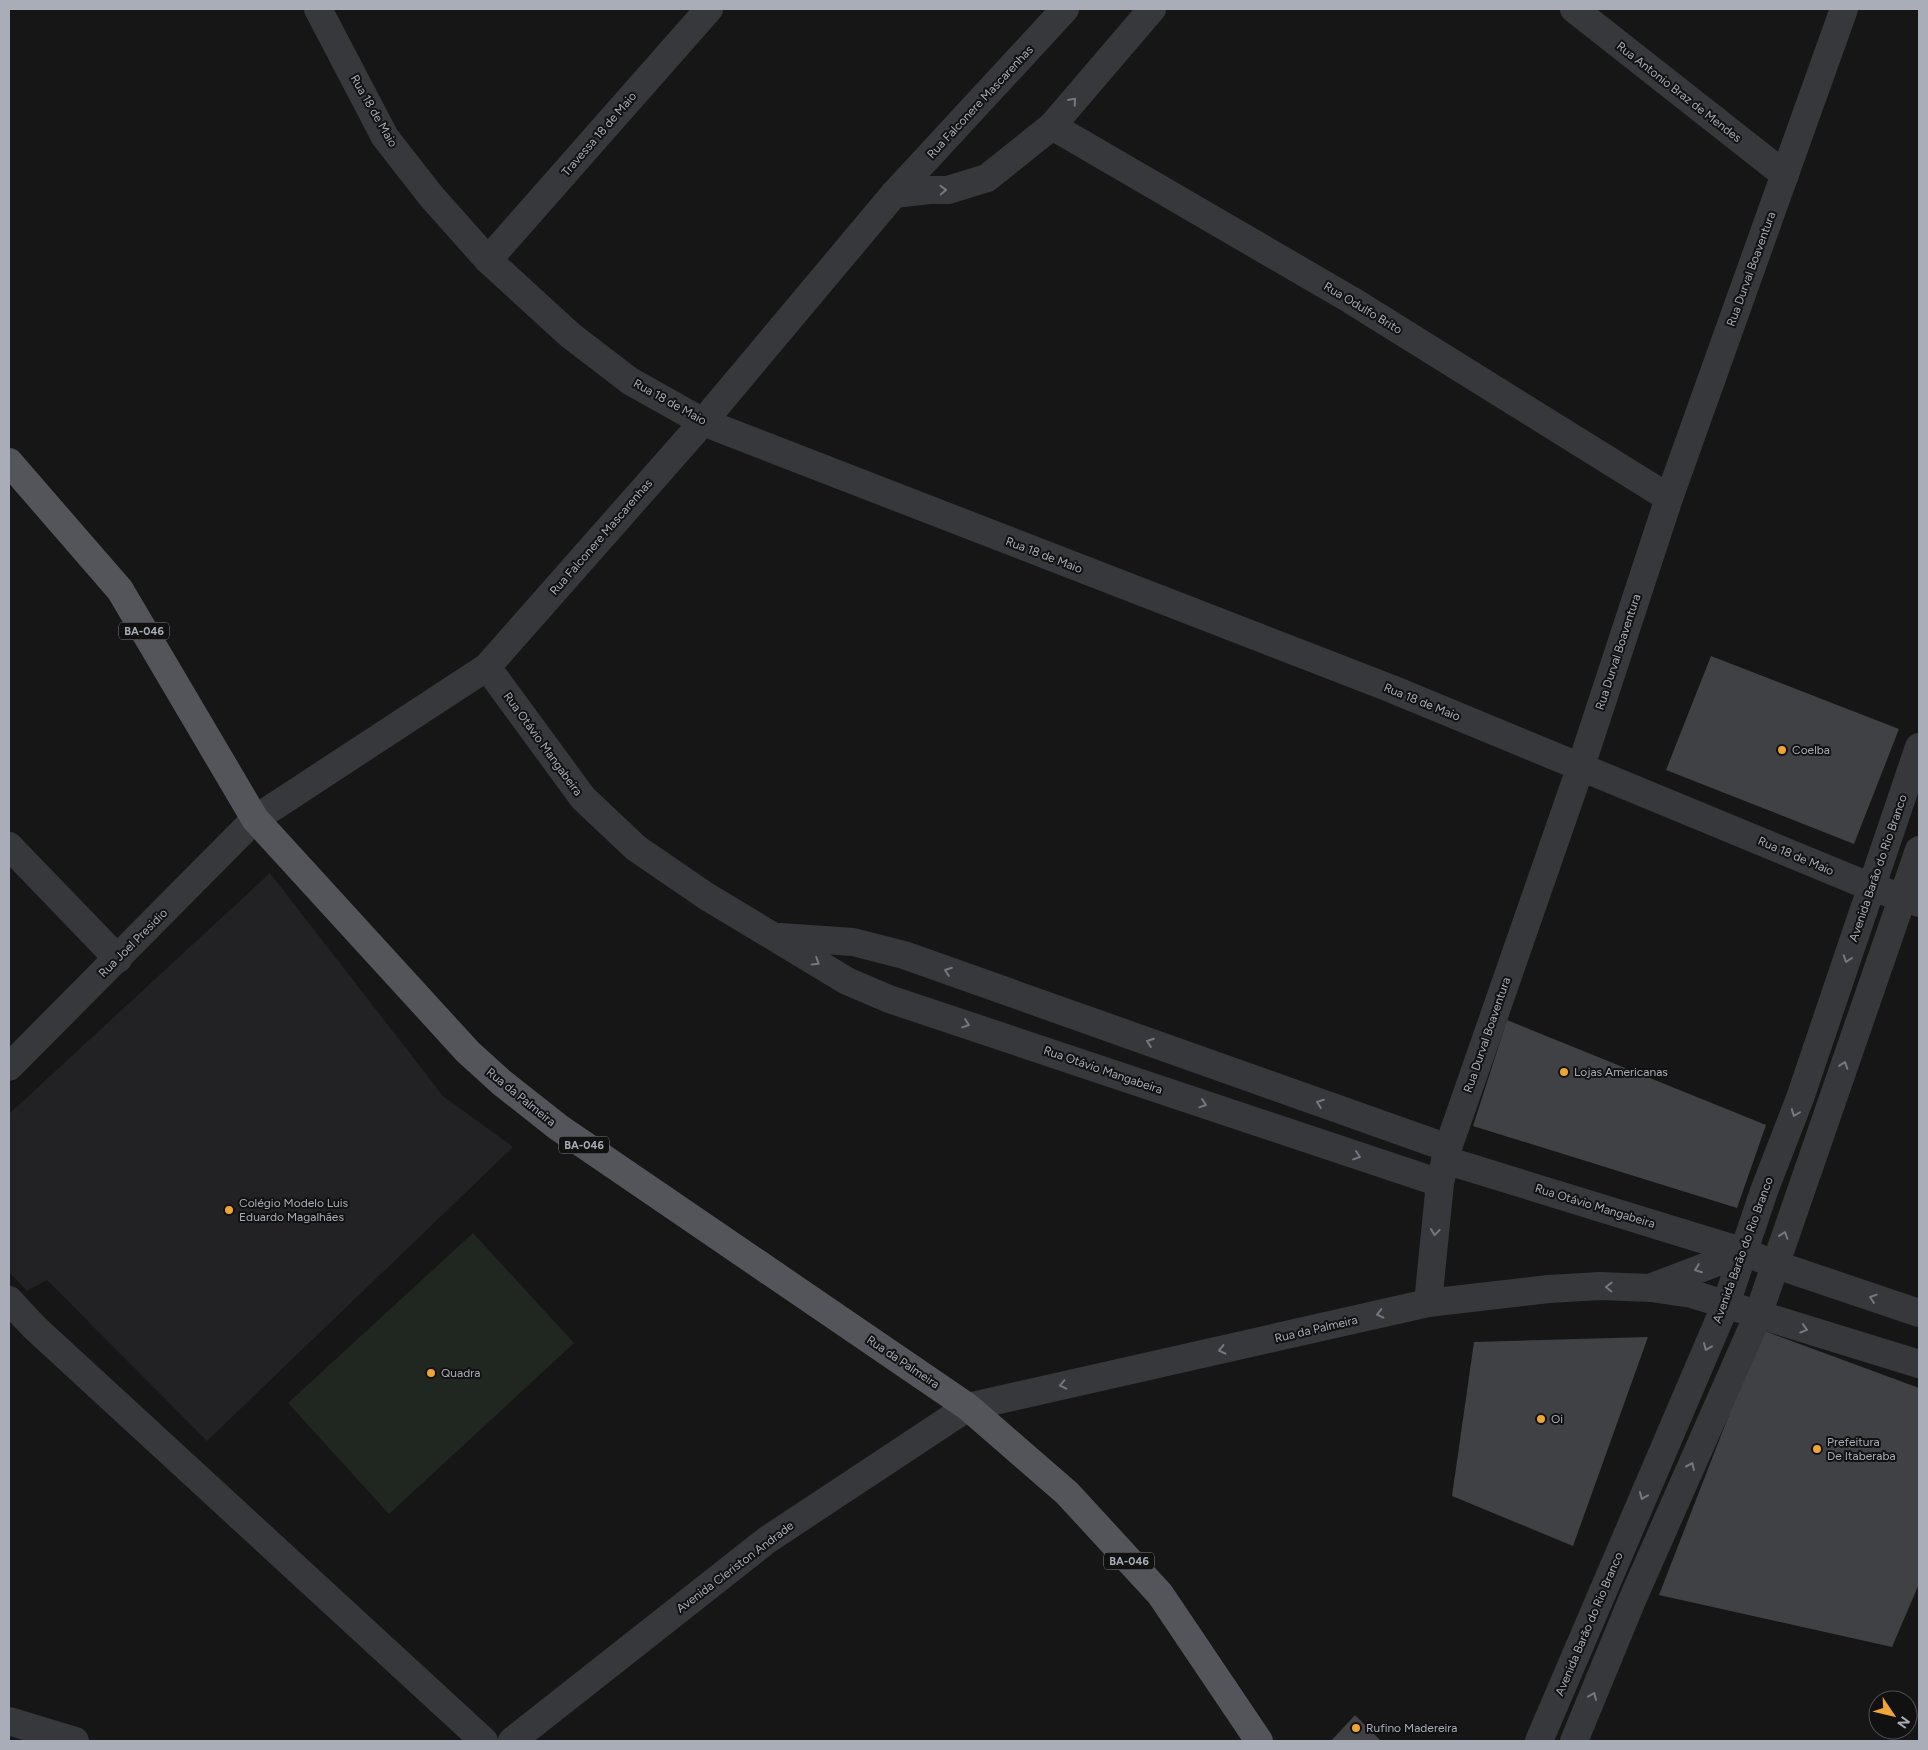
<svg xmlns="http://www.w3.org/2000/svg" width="1928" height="1750" font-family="Figtree,sans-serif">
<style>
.built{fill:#222224}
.green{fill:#202720}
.building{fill:#404144}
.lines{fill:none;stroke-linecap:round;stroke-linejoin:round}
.minor{stroke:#37383c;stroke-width:28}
.tertiary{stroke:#37383c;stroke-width:28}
.primary{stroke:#53555b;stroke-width:28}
.oneway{stroke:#757880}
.poi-dot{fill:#efa536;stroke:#111112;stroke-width:2}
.labels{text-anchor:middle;stroke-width:4;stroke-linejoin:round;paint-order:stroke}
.shield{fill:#111112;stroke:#7b7e86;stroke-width:1}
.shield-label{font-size:11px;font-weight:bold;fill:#a8adb7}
.street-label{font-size:12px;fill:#a8adb7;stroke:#111112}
.poi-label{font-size:12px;fill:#a8adb7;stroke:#111112;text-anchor:start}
</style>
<rect width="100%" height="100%" fill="#161617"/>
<!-- built -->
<path class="built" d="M270 873 443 1096 513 1147 207 1441 47 1280 27 1291 9 1272V1114Z"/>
<!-- green -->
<path class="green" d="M473 1233 574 1343 389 1514 288 1403Z"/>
<!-- building -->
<g class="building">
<path d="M1711 656 1899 729 1854 844 1666 770Z"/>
<path d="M1507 1020 1766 1125 1737 1208 1473 1126Z"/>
<path d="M1762 1330 1919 1388V1584L1892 1647 1659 1595Z"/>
<path d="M1648 1337 1573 1546 1452 1496 1474 1342Z"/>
<path d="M1355 1715 1381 1741H1331Z"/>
</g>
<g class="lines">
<!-- minor -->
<g class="minor">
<path d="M318 9 385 137 431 196 488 260 570 335 630 381 703 422 1392 689 1871 887 1919 903"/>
<path d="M1574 9 1785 175"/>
<path d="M1052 126 1351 300 1669 498"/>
<path d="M894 194 929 190H948L987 178 1052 126 1152 9"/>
<path d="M488 260 709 9"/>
<path d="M487 667 583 798 636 848 706 896 847 981 889 999 1440 1183"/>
<path d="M9 846 118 959"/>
<path d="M780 937 853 942 904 955 1448 1148"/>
<path d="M9 1067 255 819 487 667 703 422 894 194 1065 9"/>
<path d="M1445 1160 1744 1252 1774 1264 1919 1313"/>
<path d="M1652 1287 1744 1252"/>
<path d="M9 1300 34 1327 484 1741"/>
<path d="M1428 1303 1440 1183 1448 1148 1581 766 1669 498 1844 9"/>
<path d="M968 1407 1428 1303 1549 1289 1600 1286 1651 1288 1692 1294 1919 1364"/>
<path d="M9 1721 75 1741"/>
</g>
<!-- tertiary -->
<g class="tertiary">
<path d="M512 1741 767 1540 968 1407"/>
<path d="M1539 1741 1726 1304 1764 1191 1800 1098 1919 747"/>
<path d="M1574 1741 1633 1598 1758 1315 1919 850"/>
</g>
<!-- primary -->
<path class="primary" d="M9 462 120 590 255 819 468 1052 501 1082 558 1127 968 1407 1067 1493 1160 1594 1259 1741"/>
</g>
<!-- one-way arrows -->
<defs><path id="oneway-chevron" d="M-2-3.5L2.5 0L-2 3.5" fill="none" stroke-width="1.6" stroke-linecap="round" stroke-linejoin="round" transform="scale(1.25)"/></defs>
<g class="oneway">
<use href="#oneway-chevron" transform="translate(1073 101) rotate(-49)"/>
<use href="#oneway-chevron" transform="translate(943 190) rotate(-2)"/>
<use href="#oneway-chevron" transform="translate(1847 959) rotate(108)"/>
<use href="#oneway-chevron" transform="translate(816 962) rotate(32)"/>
<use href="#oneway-chevron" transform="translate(948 971) rotate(-160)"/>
<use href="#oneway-chevron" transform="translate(966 1024) rotate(19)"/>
<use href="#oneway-chevron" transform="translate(1150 1042) rotate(-160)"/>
<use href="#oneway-chevron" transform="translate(1844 1065) rotate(-71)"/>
<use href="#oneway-chevron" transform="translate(1320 1103) rotate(-160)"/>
<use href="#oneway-chevron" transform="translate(1203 1104) rotate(19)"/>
<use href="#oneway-chevron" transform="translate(1795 1113) rotate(111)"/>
<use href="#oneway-chevron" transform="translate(1357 1156) rotate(19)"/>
<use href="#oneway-chevron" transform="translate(1435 1232) rotate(96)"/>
<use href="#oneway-chevron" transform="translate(1784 1235) rotate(-71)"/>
<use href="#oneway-chevron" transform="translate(1698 1269) rotate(159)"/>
<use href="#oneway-chevron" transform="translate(1609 1287) rotate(-179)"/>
<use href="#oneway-chevron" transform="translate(1873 1298) rotate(-161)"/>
<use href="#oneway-chevron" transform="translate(1380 1314) rotate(167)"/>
<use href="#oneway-chevron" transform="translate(1804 1329) rotate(17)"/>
<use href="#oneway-chevron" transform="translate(1707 1347) rotate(113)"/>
<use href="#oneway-chevron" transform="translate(1222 1350) rotate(167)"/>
<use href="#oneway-chevron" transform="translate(1063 1385) rotate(167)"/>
<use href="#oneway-chevron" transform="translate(1691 1466) rotate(-66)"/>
<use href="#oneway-chevron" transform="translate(1643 1496) rotate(113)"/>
<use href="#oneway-chevron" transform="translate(1593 1696) rotate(-68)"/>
</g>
<!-- markers -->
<g class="poi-dot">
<circle cx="1782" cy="750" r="5"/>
<circle cx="1564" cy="1072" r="5"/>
<circle cx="229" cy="1210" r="5"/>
<circle cx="431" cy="1373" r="5"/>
<circle cx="1541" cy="1419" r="5"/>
<circle cx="1817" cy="1449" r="5"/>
<circle cx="1356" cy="1728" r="5"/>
</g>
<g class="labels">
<!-- shield labels -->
<g class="shield">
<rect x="119" y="622.5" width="50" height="17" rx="4"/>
<rect x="559" y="1136.5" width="50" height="17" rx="4"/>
<rect x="1104" y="1552.5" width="50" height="17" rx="4"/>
</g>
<g class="shield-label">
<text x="144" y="635">BA-046</text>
<text x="584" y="1149">BA-046</text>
<text x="1129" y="1565">BA-046</text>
</g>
<!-- street labels -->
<g class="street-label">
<text transform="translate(1679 92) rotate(38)" y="4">Rua Antonio Braz de Mendes</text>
<text transform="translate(980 102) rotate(-47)" y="4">Rua Falconere Mascarenhas</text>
<text transform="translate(374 111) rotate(60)" y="4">Rua 18 de Maio</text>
<text transform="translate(599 134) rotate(-49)" y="4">Travessa 18 de Maio</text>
<text transform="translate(1751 269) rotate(-70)" y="4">Rua Durval Boaventura</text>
<text transform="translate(1363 308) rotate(31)" y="4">Rua Odulfo Brito</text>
<text transform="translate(670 402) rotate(29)" y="4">Rua 18 de Maio</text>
<text transform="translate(601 537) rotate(-49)" y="4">Rua Falconere Mascarenhas</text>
<text transform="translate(1044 555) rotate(21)" y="4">Rua 18 de Maio</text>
<text transform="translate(1618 652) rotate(-72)" y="4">Rua Durval Boaventura</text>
<text transform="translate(1422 702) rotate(22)" y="4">Rua 18 de Maio</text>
<text transform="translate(543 744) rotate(54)" y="4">Rua Otávio Mangabeira</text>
<text transform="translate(1796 856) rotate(23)" y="4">Rua 18 de Maio</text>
<text transform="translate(1878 868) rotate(-71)" y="4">Avenida Barão do Rio Branco</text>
<text transform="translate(133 943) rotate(-45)" y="4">Rua Joel Presidio</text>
<text transform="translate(1487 1035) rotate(-71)" y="4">Rua Durval Boaventura</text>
<text transform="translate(1103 1070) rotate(19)" y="4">Rua Otávio Mangabeira</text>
<text transform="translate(521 1097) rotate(39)" y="4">Rua da Palmeira</text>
<text transform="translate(1595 1206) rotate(17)" y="4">Rua Otávio Mangabeira</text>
<text transform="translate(1743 1250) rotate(-70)" y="4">Avenida Barão do Rio Branco</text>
<text transform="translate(1316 1329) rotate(-13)" y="4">Rua da Palmeira</text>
<text transform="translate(903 1362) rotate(34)" y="4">Rua da Palmeira</text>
<text transform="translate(735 1567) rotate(-37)" y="4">Avenida Cleriston Andrade</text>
<text transform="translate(1589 1624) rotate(-67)" y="4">Avenida Barão do Rio Branco</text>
</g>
<!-- poi labels -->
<g class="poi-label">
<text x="1792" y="754">Coelba</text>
<text x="1574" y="1076">Lojas Americanas</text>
<text x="239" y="1207">Colégio Modelo Luis<tspan x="239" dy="14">Eduardo Magalhães</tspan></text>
<text x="441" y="1377">Quadra</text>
<text x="1551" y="1423">Oi</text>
<text x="1827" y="1446">Prefeitura<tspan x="1827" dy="14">De Itaberaba</tspan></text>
<text x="1366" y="1732">Rufino Madereira</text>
</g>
</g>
<!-- border -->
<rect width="1928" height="1750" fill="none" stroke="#a8adb7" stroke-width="20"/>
<!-- north arrow -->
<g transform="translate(1893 1715) rotate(125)"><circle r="24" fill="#111112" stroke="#4d4f54"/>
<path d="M0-4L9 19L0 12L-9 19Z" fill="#efa536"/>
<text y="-8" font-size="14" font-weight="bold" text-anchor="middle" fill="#a8adb7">N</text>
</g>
</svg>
